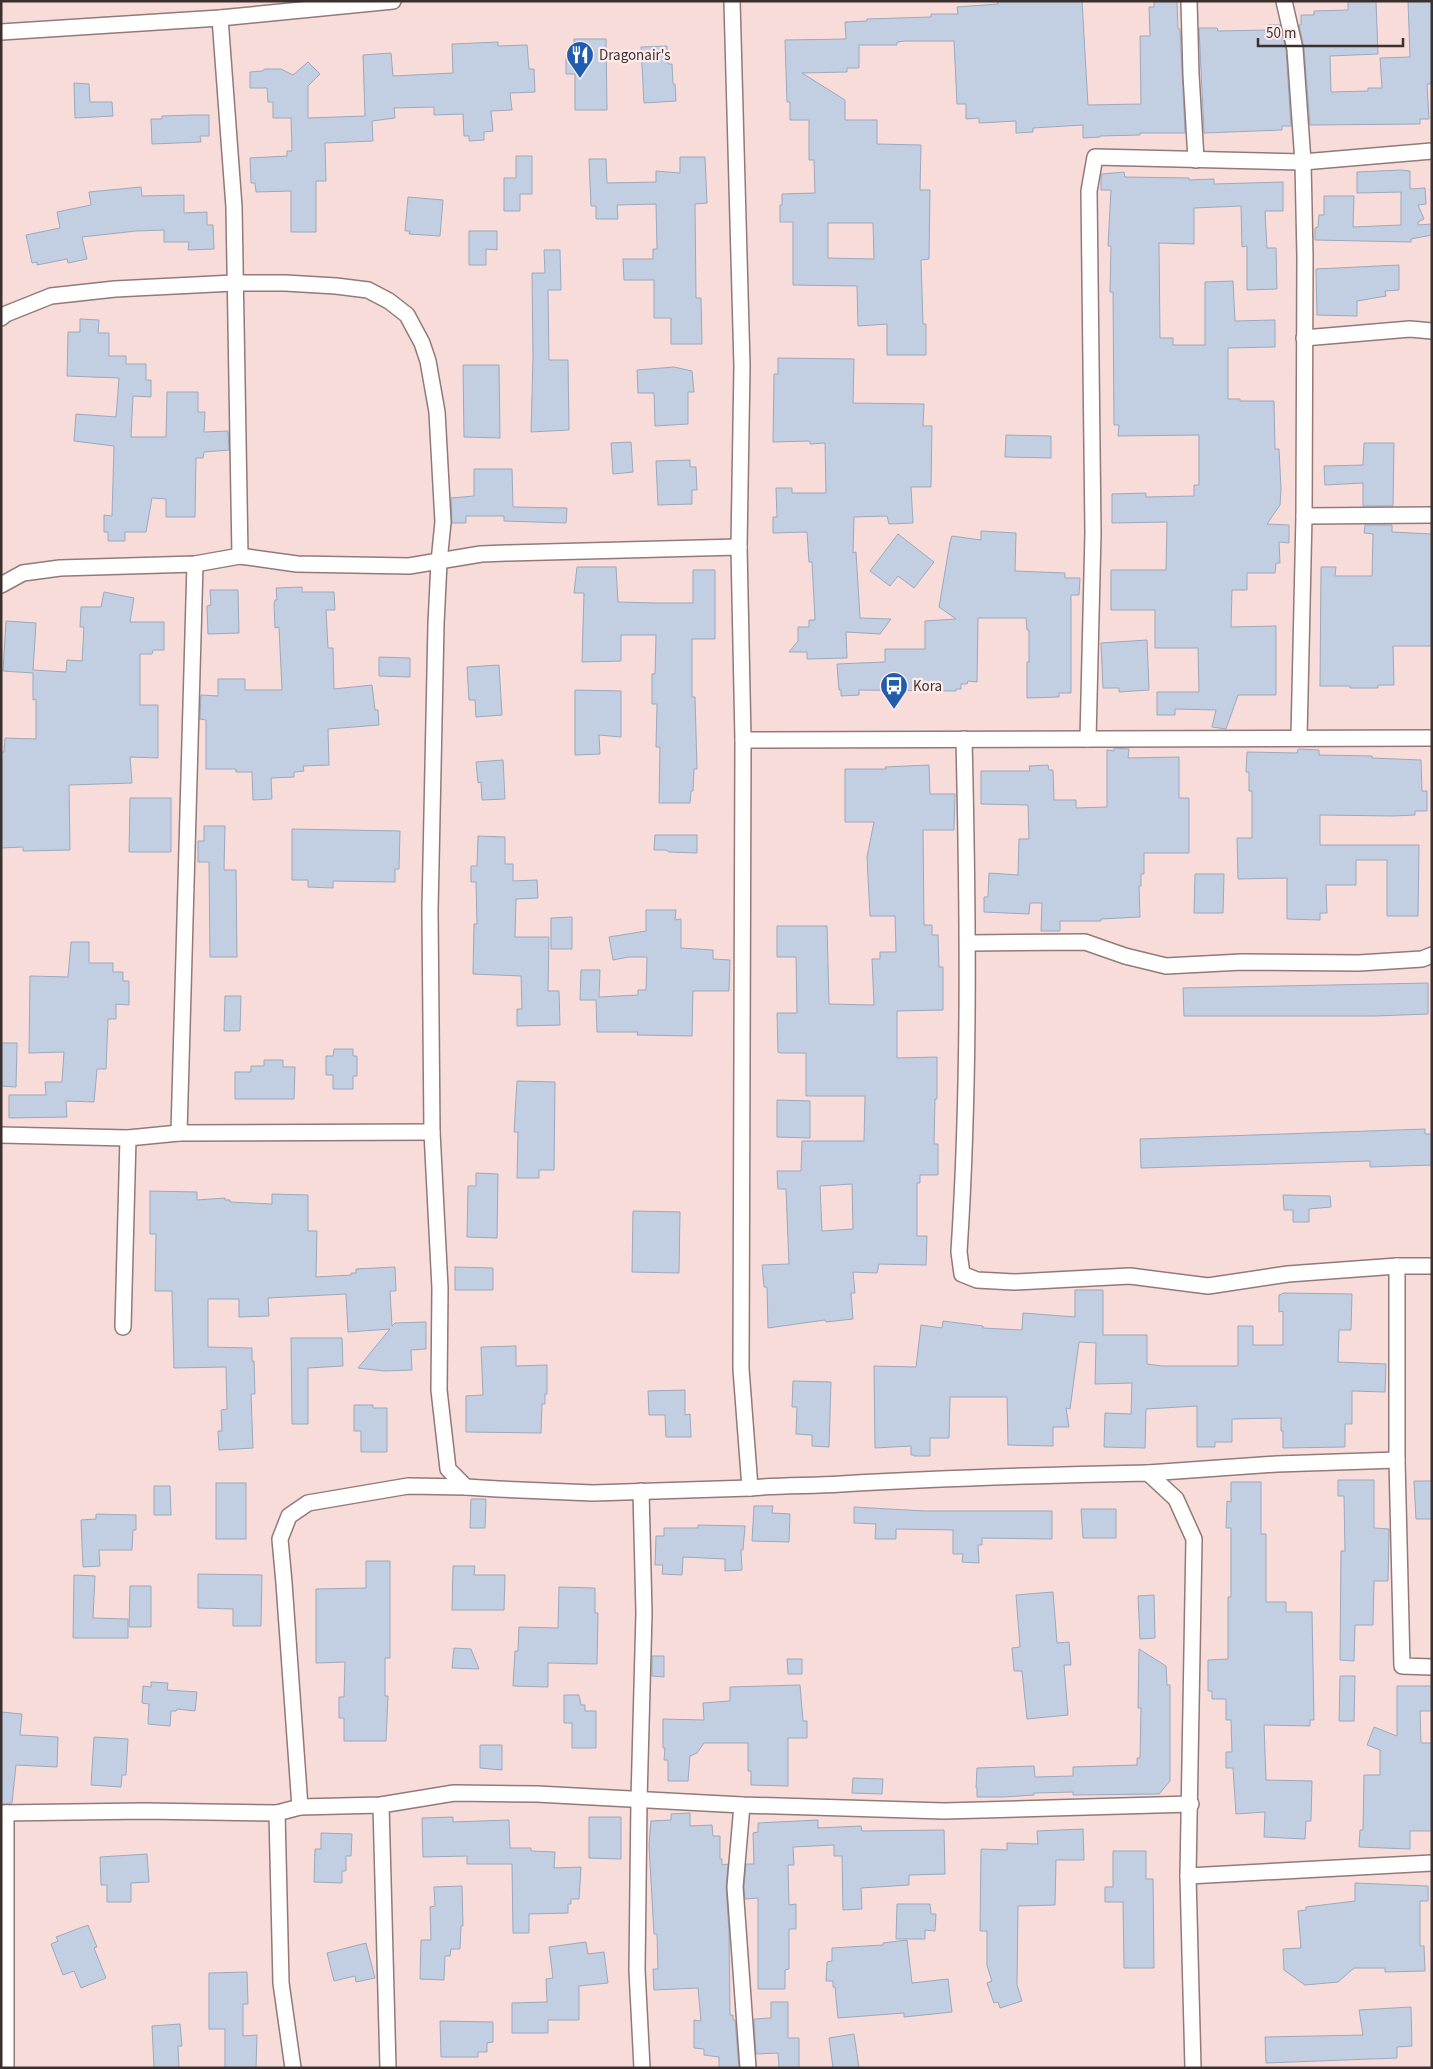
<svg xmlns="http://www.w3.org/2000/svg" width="1433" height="2069" font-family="'Source Sans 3',sans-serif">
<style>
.building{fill:#c2cfe3;stroke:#9ca9bc;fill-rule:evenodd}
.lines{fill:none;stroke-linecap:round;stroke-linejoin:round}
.street-casing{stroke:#937a77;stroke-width:18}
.street{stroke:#fff;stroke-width:15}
.labels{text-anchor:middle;stroke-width:4.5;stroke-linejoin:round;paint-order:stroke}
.poi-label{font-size:15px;fill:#3a302e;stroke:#feeceb;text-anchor:start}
</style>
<rect width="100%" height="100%" fill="#f8dcd9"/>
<!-- building -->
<g class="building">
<path d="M997 1H1082L1088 105 1141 104 1140 36H1150L1149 7H1154V1H1177L1178 29H1180L1185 133H1140V135L1100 136V137L1083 138V125L1033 128V132L1016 133V121L979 123V118L966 119V104H957L954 41H905L897 42V45H859V68H847V72L802 73 845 100V120H877V144L921 145 920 190H930L929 259 921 260 923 324H926V355H887V324L858 326 857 286 793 285V222H780V205H782V194L815 193 814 160H809V120H790V102H787L785 40 846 39 845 22 867 21V19L931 17V14H958L957 7 998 4ZM828 223H873L874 259 828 258Z"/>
<path d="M1348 1H1376L1378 54 1330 56 1331 92 1368 91V88H1382L1380 58 1410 57 1408 1H1432V84H1427L1429 119H1420V124L1310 125 1304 48 1299 25H1301V15H1314V11L1348 10Z"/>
<path d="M1268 25H1280L1286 50 1291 126H1282V130L1204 133 1199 28H1217L1218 31 1268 30Z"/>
<path d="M574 39H606L607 110H575V74H566V58H574Z"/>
<path d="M498 42V46L527 45 529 69H534L535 92 510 93 512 110 491 111 493 131 484 132V140L469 141V136H464L463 114 434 115V107L394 108 395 118 372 121 373 141 325 143 326 181H316V232H291V191L256 192 255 183H251L250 158 287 156V151H292L291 118H273V102H268L267 88H250V72L262 71 265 69H281L293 75 308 62 320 74 308 86V118L365 116 363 55 391 53 393 76 453 73 452 44Z"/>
<path d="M667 46 668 64H672L673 84H675L676 101 644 103 641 47Z"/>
<path d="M74 83 89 84 90 102H112L113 116 75 118Z"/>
<path d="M193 115H209V136H200L201 142 152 144 151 119H162V116Z"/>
<path d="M516 156H532V194H520V211H504V178H516Z"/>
<path d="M680 157H705L707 203 695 204 696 298H701L702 344H671V318H654V280H624L623 259H653V249H657L656 204 617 205 618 219H596V206H591L589 159H606L607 183 656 182V171L680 173Z"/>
<path d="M1401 170 1410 171V189L1425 188 1426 204 1418 205 1424 219 1418 222V225L1432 224V235L1411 239V242L1315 240V228L1318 227 1319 215H1324V196H1354L1353 227 1401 225V192L1357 193V172Z"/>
<path d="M1124 172 1125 177 1189 178V180L1214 179V184L1283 182V211H1265L1267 248H1276L1277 289 1247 290V246L1242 247 1241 206 1194 208V244L1159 243 1160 338H1173V345H1205V282L1233 281 1235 321 1275 320V347L1228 348V399H1240V401H1274L1275 449H1279L1281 489 1280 505 1267 524 1289 525V543L1279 542 1280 563H1276L1275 573H1247V590H1232L1231 627 1276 626V695H1238L1226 729 1212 727 1216 710 1175 709V715H1157V692H1199L1198 648H1155V610H1111V570H1166L1167 522 1112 523V494L1146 493V497L1194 496V485H1199V435L1118 436 1119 425H1114L1113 292H1110L1111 246H1108L1111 190H1101V177L1102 174Z"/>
<path d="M141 187 142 196 184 195V213L207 212V225H213L214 249 188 250 189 242H164V230L136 231 82 237 87 259 68 263 67 259 37 265V262L32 263 26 235 60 228 57 212 91 205 89 192Z"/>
<path d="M408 197 443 200 440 236 409 234 410 231H405Z"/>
<path d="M469 231H497V250L486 249V265H469Z"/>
<path d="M544 250H560L561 290H548L549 360H568L569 430 531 432 533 358 532 273H545Z"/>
<path d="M1399 265V290L1385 291 1386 296 1357 301V316L1317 315 1316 269Z"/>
<path d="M80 319 99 320 98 333H109V356H126V364H146V380H151V397L133 396 131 437H166L167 392H198V412H205L204 432 228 431 229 450 204 452 203 458H196L195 517H166V499L152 498 146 532H125V541H108V532H104V515L112 516 114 446 74 441 76 414 116 417 119 378 67 376 68 332H80Z"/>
<path d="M778 358 854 359 853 403 924 404 923 426H932L931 487H911L913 523 889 524 887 516 854 517 853 553 856 552 860 618 891 619 880 634 846 632 847 658 807 659V652H789L798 641V627H809V620H815L812 562H809L807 532 773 533V517H777L776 488H792V493H826L825 443 810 444V441L773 442 774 374H778Z"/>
<path d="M463 365H499L500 438 464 437Z"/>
<path d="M674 367 692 371 694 392H688V424L655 426 654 393H638L637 370Z"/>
<path d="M1006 435 1051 436V458L1005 457Z"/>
<path d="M631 442 633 472 613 474 611 443Z"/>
<path d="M1364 443H1394L1393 506H1363V483L1325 485 1324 466 1363 465Z"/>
<path d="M690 460V467H696L697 490H692V504L658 505 656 461Z"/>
<path d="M474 469H512L513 507 567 508 566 523 504 521V516H466V523H452L451 498 474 496Z"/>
<path d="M1365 525H1392V532L1432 534V646H1393L1394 685H1378V688H1350V686H1320L1321 567H1336L1335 576H1372L1373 534 1364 533Z"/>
<path d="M981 531 1016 533 1015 571 1065 573V578H1080L1079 595H1071V693H1059V697L1027 698V662H1029V630H1027L1026 618H978L977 682 968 681 967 684H961V689H956V691L859 690V695L841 696V690H839L837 664 885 662V649H925V621L956 619 939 607 950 542 952 536 981 540Z"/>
<path d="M898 534 934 562 914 588 898 576 890 586 870 571Z"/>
<path d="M577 567H616L618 602 655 603H693V570H715V639H692V697H695L697 769H694L693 791H691L690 803H659L660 747H656L657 704H652V674H655L656 635H621V661L582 662 584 593H574Z"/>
<path d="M302 587V592H334L335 610H326L328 648H333L334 689 372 685 375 710H378L379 725 328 729 329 765 303 766 304 771 294 772V777L271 778 272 799 253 800 252 772H236V769H206V720L200 719 201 695 218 696V679H245V690H282L279 627 275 628 274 604 275 600H277L276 588Z"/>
<path d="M210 590H238L239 633 208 634 207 606 211 605Z"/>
<path d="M104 592 134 598 130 622H164V650H153L152 654H140V705H158V758L130 757 132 783 69 785 70 850 23 851V847L1 848V752H4L5 738 36 739V699L33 700V673L3 671 6 621 36 623 33 670 66 672 67 660 82 661 84 627H80L81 607H101Z"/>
<path d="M1147 640 1149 690 1119 692V688H1103L1101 643Z"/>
<path d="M379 657 410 658V677L379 676Z"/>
<path d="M499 665 502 715 476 717 475 700H469L467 667Z"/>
<path d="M575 690 621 691V737L599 735 600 754 575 755Z"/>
<path d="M1114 748 1129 749 1128 758 1179 757V798H1189V853H1144V874H1141V886H1139L1140 917 1101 919V921H1060V931H1041L1042 903H1030L1029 914 984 912V897H988L989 873 1018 875 1019 839H1029L1028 805 981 804V771H1030L1029 766 1048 765 1049 770H1053L1054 800H1076V808L1107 807V750L1114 751Z"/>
<path d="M1298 749 1319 750V755L1372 756V758L1421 760 1422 791H1427V811H1415V815L1393 816 1320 815V845H1419L1418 916H1387V860H1356V885H1326L1327 913H1320V920L1287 919V878L1238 879 1237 838H1252V791H1249V772H1246L1247 752 1297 753Z"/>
<path d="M503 760 505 799 482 800 481 782 478 783 476 762Z"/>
<path d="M929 765 930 794H955L954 830H923L924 925H932V935H938L939 967H943V1010L897 1011V1058L937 1057V1099H935L934 1144H938V1175H920V1183H917V1236H927L926 1265 879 1264 877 1273 853 1272 855 1293H851L853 1319 826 1322 825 1320 768 1328 767 1287H764L762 1265 789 1264 786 1189H778L777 1171H801L802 1141H864L865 1096H806V1053H780L778 1052 777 1013H797L796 957H777V926H827L829 1004 874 1005 872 959H880V952H896L895 916H870L867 857 874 822H845V769H886L885 767ZM852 1184 853 1229 822 1231 820 1186Z"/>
<path d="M130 798H171V852H129Z"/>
<path d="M204 826H225L224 870H236L237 957H210L209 862H198V841H204Z"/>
<path d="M292 829 400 831 399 869H395V882L333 881V888L308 887V880H292Z"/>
<path d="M655 835H697V853L669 852 666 850H654Z"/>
<path d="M478 836 505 837V864H513V881L537 880 538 898 516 899 515 937H549L548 991H559L560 1025 517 1026V1009H522L521 976 473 974 474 924H477L476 882H471V866H477Z"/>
<path d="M1195 874H1224L1223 913H1194Z"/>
<path d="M646 910H676L675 920 681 919V948L713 950V959L730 960 729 991H693L692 1036 637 1035 638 1032H597L596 1000H580L581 970H600L599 997 638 995V990H646L647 957H629L613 960 609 937 646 931Z"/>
<path d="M572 917V949H551V918Z"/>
<path d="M71 942H89V963H113V972H123V981H129V1005L116 1004V1019H108L106 1069H97L94 1102 66 1101 67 1117 9 1118V1095H46L45 1082H62L64 1052 29 1053 30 976 68 977Z"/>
<path d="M1428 983V1014L1375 1016H1184L1183 988Z"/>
<path d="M225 996H241L240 1031H224Z"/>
<path d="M1 1043H17L16 1087 1 1086Z"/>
<path d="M334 1049H353V1056H357V1076H353V1089H333V1075H326V1056H333Z"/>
<path d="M264 1060H283V1067H295L294 1099H235V1072H251V1066H264Z"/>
<path d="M517 1081 555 1082 554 1170H539V1178H517L518 1132H514Z"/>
<path d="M777 1100 810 1101V1138L777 1137Z"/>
<path d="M1425 1129V1134H1432V1165L1370 1167V1161L1141 1168 1140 1139Z"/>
<path d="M476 1173 498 1174 497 1238 467 1237 468 1186H476Z"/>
<path d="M150 1191 197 1192V1200L225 1198V1200H230V1202L272 1204V1194L308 1195V1231H317L316 1277 351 1275V1273H356V1269L395 1267 396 1291H390L392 1326 395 1323 426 1322V1349L411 1350 412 1370 384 1371 358 1368 390 1329 348 1332 346 1294 268 1298 269 1316 239 1317V1299H208V1347L252 1348V1361H254L255 1394H251L253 1448 219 1450 218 1431H222L221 1410 227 1409 226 1367 174 1368 172 1291H155L156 1234H150Z"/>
<path d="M1283 1195 1330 1196 1331 1207 1309 1209V1222H1293V1210H1284Z"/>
<path d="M633 1211 680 1212 679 1273 632 1272Z"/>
<path d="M455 1267 493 1268V1290H455Z"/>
<path d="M1075 1290H1103V1335H1147V1364L1162 1366H1238V1326H1253V1345H1283V1311L1279 1312V1295L1284 1293 1352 1294 1351 1330H1339L1338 1362 1386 1364 1385 1392 1352 1391V1424H1345V1447L1283 1448V1431H1281V1418L1232 1419V1442H1215V1447H1197V1406L1146 1409 1145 1448 1104 1447 1105 1413 1131 1414 1132 1383 1095 1384 1096 1343 1079 1342 1070 1409 1066 1408 1069 1427H1053V1446L1008 1445 1007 1397H950L949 1438H930V1456H914V1455H911V1446L875 1448 874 1366 916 1367 921 1325 942 1328 943 1321 983 1326V1328L1022 1330 1023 1313 1075 1317Z"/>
<path d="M291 1338H342L343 1366 308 1368V1424H292Z"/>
<path d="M516 1346V1366L547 1365V1394H545V1404H542L541 1433 466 1432V1396L483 1395 481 1347Z"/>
<path d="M793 1381 831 1382 829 1447 812 1446V1435L796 1434 797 1407H792Z"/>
<path d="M685 1390V1415L690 1414 691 1437H666L665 1415H649L648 1391Z"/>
<path d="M354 1405H373V1408H387V1452H361V1431H354Z"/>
<path d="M1338 1480H1374V1528L1389 1529 1388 1581H1374L1373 1625H1355L1354 1661 1340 1660 1341 1551H1345L1344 1496H1338Z"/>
<path d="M1414 1481H1432V1519H1416Z"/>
<path d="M1231 1482H1261V1534H1266V1602H1286V1612H1312L1314 1720H1310V1726L1264 1725 1266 1780 1312 1781 1311 1821H1306L1305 1839 1264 1837 1265 1812 1236 1814 1233 1768H1226V1752H1232L1231 1720H1226V1699H1212V1691H1208V1660L1228 1659V1597H1231V1528H1226L1227 1501 1231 1502Z"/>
<rect x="216" y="1483" width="30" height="56"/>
<path d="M154 1486H170L171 1515H154Z"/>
<path d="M471 1499H486L485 1528H470Z"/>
<path d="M754 1506H773L772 1513 790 1514 789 1542 752 1541Z"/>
<path d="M854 1507 925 1511H1052V1539L982 1538V1545H978L979 1563 962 1562 963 1554H953V1530L896 1529V1539H875L876 1524 854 1523Z"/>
<path d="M1081 1509H1116V1538H1083Z"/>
<path d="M96 1514 136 1515V1530H133L132 1550H99L100 1566 83 1567 81 1520 96 1519Z"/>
<path d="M698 1525 745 1526 743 1550H741L742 1570 725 1571V1559L683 1557 682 1575 662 1574 663 1565H655L656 1536H664V1528H698Z"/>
<path d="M366 1561H390V1658H385V1696H388L386 1741H344V1718H339V1697H344L345 1662 316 1663V1589L366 1588Z"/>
<path d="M453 1566H475L474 1575H505L504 1610H452Z"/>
<path d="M198 1574 262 1575 261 1626H233V1609L198 1608Z"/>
<path d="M74 1575 95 1576 93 1618 128 1619V1638H73Z"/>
<path d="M130 1586H151V1627H129Z"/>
<path d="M559 1587 595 1588V1613H598L597 1664 548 1663V1687L513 1686 515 1651H518L519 1627 558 1628Z"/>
<path d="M1053 1592 1057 1643 1069 1642 1071 1665H1064L1068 1715 1027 1719 1022 1671H1014L1012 1648 1020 1647 1016 1595Z"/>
<path d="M1154 1595 1155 1638 1140 1639 1138 1596Z"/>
<path d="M454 1648 471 1649 479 1669 452 1668Z"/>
<path d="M1139 1649 1166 1666 1167 1685H1170V1781L1159 1794 1073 1795V1792L1034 1793V1795L1004 1797H977V1788H976L977 1768 1034 1766 1035 1777 1073 1776V1767L1137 1765V1758H1140L1141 1708H1138Z"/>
<path d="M652 1656H664V1677L652 1676Z"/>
<path d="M787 1659H802V1674H788Z"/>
<path d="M1340 1676H1355L1354 1721H1339Z"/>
<path d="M151 1682 168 1683 167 1690 197 1692 195 1711 177 1709 176 1711H171L170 1726 148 1724 149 1704 142 1703 143 1686 151 1687Z"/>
<path d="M800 1685 803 1721H807V1738H788V1786L751 1785V1771H748V1743H704L697 1753 690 1756 688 1781H668V1760H664L665 1748H663V1719L704 1720 703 1703 730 1701V1687Z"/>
<path d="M1397 1686H1432V1711H1420L1421 1743H1432V1831H1410V1849L1359 1847 1360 1830H1363L1364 1775H1380V1750L1367 1745 1374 1727 1397 1736Z"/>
<path d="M564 1695H579L581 1705H585V1711H596V1748H572V1723H564Z"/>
<path d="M1 1712 22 1714 20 1735 58 1737 57 1767 16 1765 12 1803 1 1804Z"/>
<path d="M94 1737 128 1739 126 1775H122L121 1787 91 1785Z"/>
<path d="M480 1745H502V1770L480 1768Z"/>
<path d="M853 1778 883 1779 882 1794 852 1793Z"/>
<path d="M690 1813V1826L712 1825 713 1836H720V1859H722V1865L728 1864 726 1888 729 1931 730 2015H733V2020H735L739 2068H719V2057L704 2055V2049L694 2048V2020L701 2021 698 1988 654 1990 653 1969H658L657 1934H654L649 1845 651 1821 671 1820V1814Z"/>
<path d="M453 1817V1822L509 1820 510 1848H531V1851L555 1852 554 1868 581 1867 579 1899H571V1904H568V1913L529 1914V1933H513L512 1864H467V1856L423 1857 422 1818Z"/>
<path d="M589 1817H621V1859L589 1858Z"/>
<path d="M818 1820V1828L861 1826 862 1831 944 1830 945 1874 909 1875V1885L861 1888 862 1909 843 1910 842 1856H834V1845L793 1847 794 1865H788L789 1905 796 1904V1929H789V1969L785 1970V1989H758V1898L745 1899 744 1887 746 1864H754L753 1833 758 1832V1823Z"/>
<path d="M1083 1829 1084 1860H1056L1055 1905 1018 1906 1017 1985 1022 2001 1000 2008 998 2002 994 2003 987 1983 992 1981 987 1966V1931H980L981 1849 1007 1850V1843L1038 1844 1037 1831Z"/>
<path d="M321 1833 352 1834 351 1856H346V1871H342V1883L314 1882 315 1849H321Z"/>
<path d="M1113 1851H1146V1879H1153L1154 1968H1124L1123 1902H1105V1887H1113Z"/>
<path d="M147 1854 149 1882 131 1883V1902H107V1885H101L100 1857Z"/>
<path d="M1355 1883 1428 1886V1901H1420V1946H1424L1425 1971 1385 1972V1968H1354L1338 1982 1305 1985 1284 1970 1283 1949 1301 1948 1298 1911 1306 1910V1907L1355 1901Z"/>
<path d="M462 1886 463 1926H461L460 1949H451L450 1956H445L444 1980 420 1979 421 1940H431L430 1907 435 1906 434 1887Z"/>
<path d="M897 1904H930L931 1914H936L935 1931 925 1930V1939H896Z"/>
<path d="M88 1925 97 1947 94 1948 106 1978 81 1988 74 1971 63 1975 51 1944 58 1941 56 1937Z"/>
<path d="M907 1940 912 1983 948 1979 952 2012 904 2017V2013L838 2018 835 1987H833V1981H826L827 1962 832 1961V1948L883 1945V1943Z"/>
<path d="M586 1942 588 1954 604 1952 608 1983 579 1986V2020H548V2033H512V2003L547 2002 546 1979 553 1978 549 1947Z"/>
<path d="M366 1943 375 1978 356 1982 355 1976 334 1981 327 1953Z"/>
<path d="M247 1972 248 2004H243V2036L257 2035 256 2068H225V2029H209V1973Z"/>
<path d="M771 2002H788V2038H799V2068H779L778 2053 756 2054 754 2019 771 2018Z"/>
<path d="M1411 2007 1412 2046 1397 2047V2058L1266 2063 1265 2037 1363 2035 1359 2010Z"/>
<path d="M440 2021 493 2022V2042L487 2043V2052H478V2057H441Z"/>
<path d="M180 2024 182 2046H178L179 2068H154L152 2026Z"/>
<path d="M854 2034 859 2068H833L829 2038Z"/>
</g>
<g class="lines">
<defs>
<g id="street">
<path d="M732 1 742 366 739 547 743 740 741 1369 750 1488C780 1485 810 1486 841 1484 943 1478 1045 1475 1148 1473L1176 1499 1194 1539 1188 1876 1193 2068"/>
<path d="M1189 1 1191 74 1196 160"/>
<path d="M1284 1 1295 49 1303 162 1305 257 1304 516 1299 738"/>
<path d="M220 18 234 207 240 556"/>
<path d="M1 32 220 18 393 1"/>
<path d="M1 318 6 314 51 296 115 289 234 283H285L336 286 368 290 389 301 407 315 422 343 428 361 437 412 443 522 439 562 436 624 430 910 432 1132 440 1288 439 1390 448 1469 466 1487 498 1489 593 1493 750 1488"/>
<path d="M1304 338 1410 329 1432 331"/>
<path d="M1304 516 1432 515"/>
<path d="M1 585 23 573 60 568 195 564 240 556 297 564 409 566 481 554 506 553 739 547"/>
<path d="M964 739C968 910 970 1081 959 1252L962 1274 977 1280 1014 1282 1130 1276 1208 1286 1288 1274 1397 1266H1432"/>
<path d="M1088 739 1093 533 1089 191 1095 157 1303 162 1432 151"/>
<path d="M743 740 1432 738"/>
<path d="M968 943 1085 942 1125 956 1166 966 1242 962 1359 963 1422 959 1432 955"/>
<path d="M179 1133 195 564"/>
<path d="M1 1135 128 1138 179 1133 432 1132"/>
<path d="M1397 1266V1460L1402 1666 1432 1667"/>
<path d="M123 1327 128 1138"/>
<path d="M1148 1473 1277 1464 1397 1460"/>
<path d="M641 1491 644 1613 639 1800 637 1970 642 2068"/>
<path d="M381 1805 388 2068"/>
<path d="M742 1805 735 1887 748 2068"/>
<path d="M300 1807 284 1583 280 1539 289 1516 308 1503 408 1486 466 1487"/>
<path d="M1 1813 144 1811 277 1813 300 1807 381 1805 454 1793 537 1794 742 1805 944 1811 1191 1804"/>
<path d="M6 1813V2068"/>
<path d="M277 1813 281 1983 293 2068"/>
<path d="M1188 1876 1432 1863"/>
</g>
</defs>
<!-- street casing -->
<use href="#street" class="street-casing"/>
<!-- street -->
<use href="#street" class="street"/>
</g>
<!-- icons -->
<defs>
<symbol id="restaurant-pin" viewBox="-11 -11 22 30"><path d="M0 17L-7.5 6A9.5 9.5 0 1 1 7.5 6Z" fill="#215dae" stroke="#feeceb"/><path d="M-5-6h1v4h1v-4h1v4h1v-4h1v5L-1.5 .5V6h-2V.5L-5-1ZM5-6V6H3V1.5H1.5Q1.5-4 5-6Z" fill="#fff"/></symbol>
<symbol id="bus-pin" viewBox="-11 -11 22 30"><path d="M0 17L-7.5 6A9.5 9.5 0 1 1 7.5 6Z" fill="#215dae" stroke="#feeceb"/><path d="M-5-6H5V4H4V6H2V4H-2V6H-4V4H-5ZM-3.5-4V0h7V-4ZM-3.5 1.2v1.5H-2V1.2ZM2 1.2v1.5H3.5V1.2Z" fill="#fff"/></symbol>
</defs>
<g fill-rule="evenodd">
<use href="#restaurant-pin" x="564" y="39" width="32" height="43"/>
<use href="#bus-pin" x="878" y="670" width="32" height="43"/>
</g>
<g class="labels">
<!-- poi labels -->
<g class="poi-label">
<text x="599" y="60">Dragonair's</text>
<text x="913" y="691">Kora</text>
</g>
</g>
<!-- border -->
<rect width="1433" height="2069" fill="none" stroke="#3a302e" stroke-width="5"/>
<!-- scale -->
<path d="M1258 38v8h145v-8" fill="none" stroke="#3a302e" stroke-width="2.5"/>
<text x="1266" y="38" font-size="15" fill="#3a302e" stroke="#feeceb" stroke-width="4" paint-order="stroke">50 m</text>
</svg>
